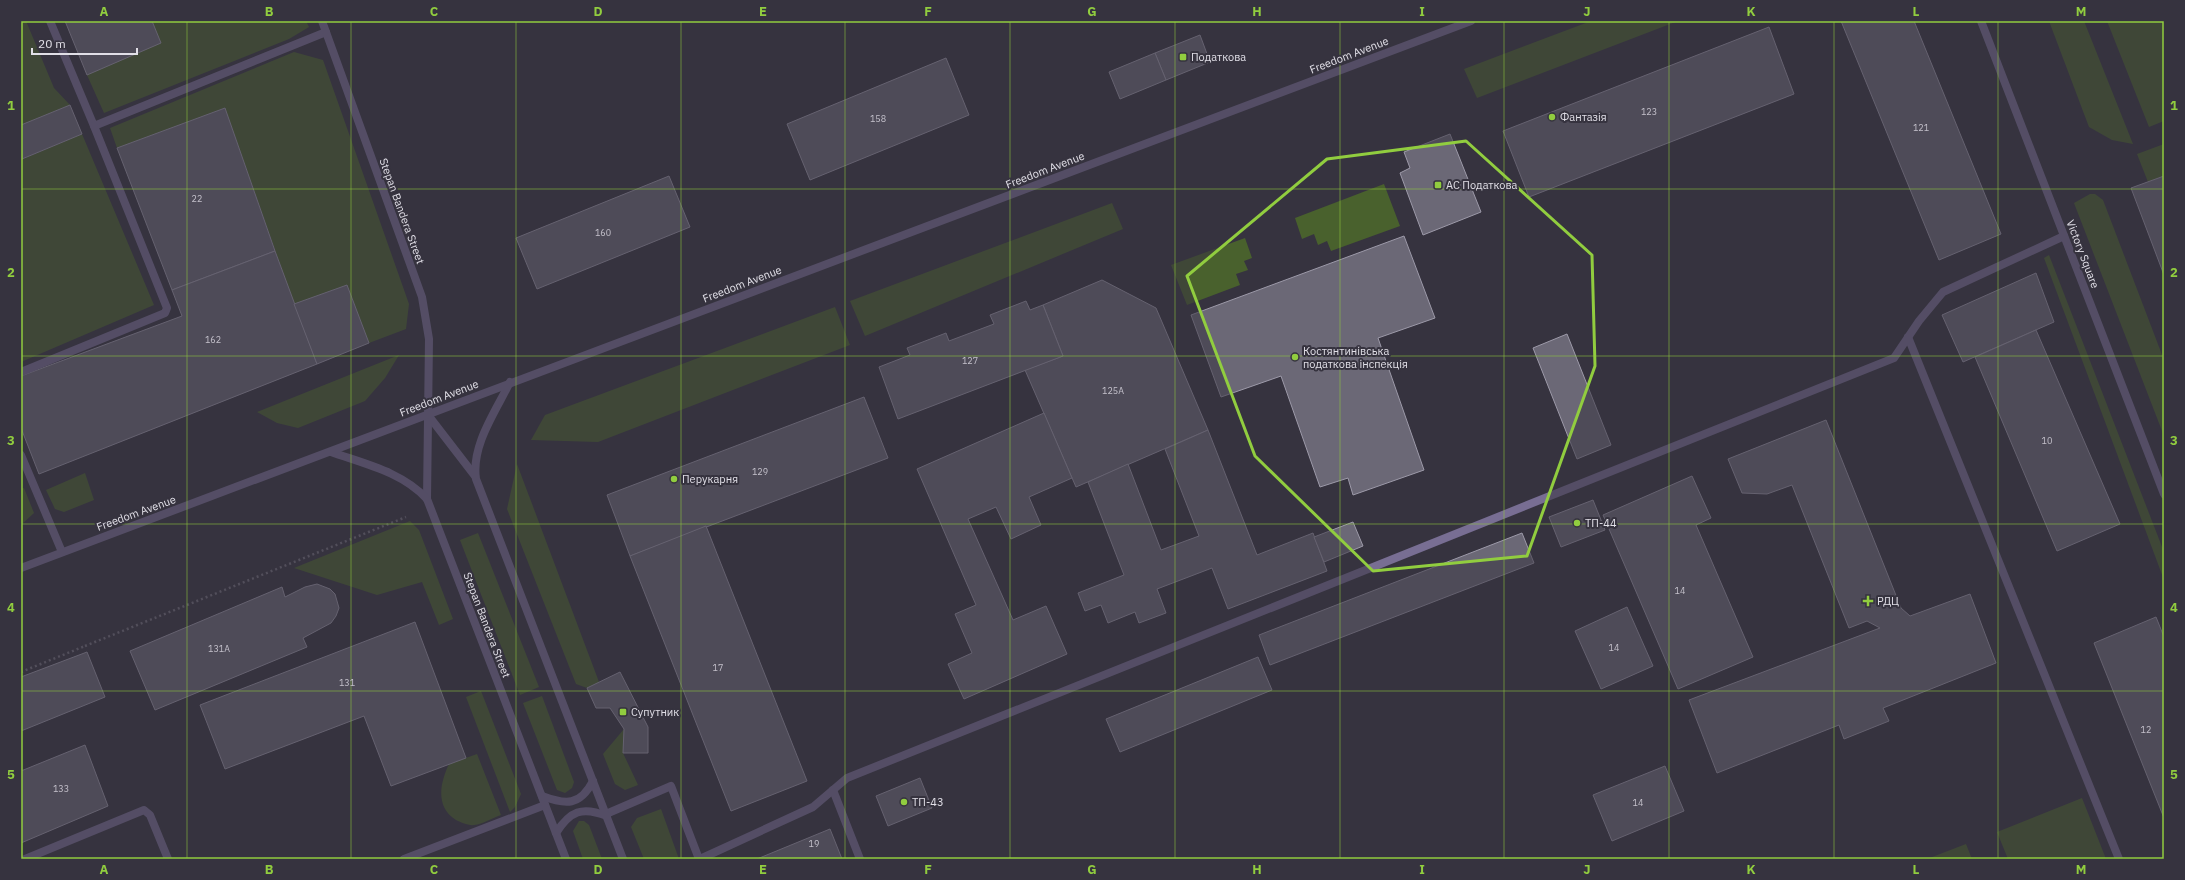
<svg xmlns="http://www.w3.org/2000/svg" width="2185" height="880" font-family="'IBM Plex Sans',sans-serif">
<style>
.green{fill:#49612d}
.building{fill:#6b6876;stroke:#9d9aa9}
.lines{fill:none;stroke-linecap:round;stroke-linejoin:round}
.path{stroke:#74717c;stroke-width:2.5;stroke-dasharray:2 3;stroke-linecap:butt}
.lane{stroke:#786e93;stroke-width:8}
.street{stroke:#786e93;stroke-width:8}
.marked{fill:none;stroke:#91cd3f;stroke-width:3;stroke-linejoin:round}
.grid{fill:none;stroke:#91cd3f;stroke-width:1;stroke-opacity:0.55}
.poi-dot{fill:#91cd3f;stroke:#36333f;stroke-width:1.5}
.labels{text-anchor:middle;stroke-width:4;stroke-linejoin:round;paint-order:stroke}
.number-label{font-size:9px;fill:#c4c1cb}
.street-label{font-size:11px;fill:#e1dfe7;stroke:#36333f}
.poi-label{font-size:11px;fill:#e1dfe7;stroke:#36333f;text-anchor:start}
.neatline{fill:none;stroke:#91cd3f;stroke-width:1.5}
.grid-label{font-size:13px;text-anchor:middle;font-weight:bold;fill:#91cd3f}
</style>
<rect width="100%" height="100%" fill="#36333f"/>
<!-- green -->
<g class="green">
<path d="M21 21H26L54 88 70 105 21 125Z"/>
<path d="M152 21H306L309 27 289 39 104 113 87 75Z"/>
<path d="M1591 21H1678L1477 98 1464 69Z"/>
<path d="M2049 21H2084L2133 144 2112 140 2089 127Z"/>
<path d="M2107 21H2164V121L2149 127Z"/>
<path d="M294 52 323 60 409 304 406 329 369 343 347 285 294 304 225 108 117 148 110 128Z"/>
<path d="M82 134 154 305 21 362V156L23 159Z"/>
<path d="M2164 144V176L2148 182 2137 154Z"/>
<path d="M1384 184 1400 226 1331 251 1327 241 1318 245 1314 234 1302 239 1295 218Z"/>
<path d="M2090 194H2095L2103 200 2164 360V436L2074 203Z"/>
<path d="M1112 203 1123 229 865 336 850 301Z"/>
<path d="M1245 238 1252 258 1244 261 1248 270 1236 274 1240 285 1187 305 1171 265Z"/>
<path d="M2049 255 2164 552V580L2044 258Z"/>
<path d="M835 307 850 345 598 442 531 440 545 415Z"/>
<path d="M399 355 385 378 365 401 298 428 277 423 257 412Z"/>
<path d="M517 464 599 682 587 688 576 684 507 509Z"/>
<path d="M85 473 94 500 64 512 55 509 46 490Z"/>
<path d="M24 488 34 513 21 525V489Z"/>
<path d="M410 521 419 530 453 619 439 625 422 582 377 595 294 568Z"/>
<path d="M478 533 539 687 520 695 460 540Z"/>
<path d="M481 691 521 794 515 807 510 812 466 697Z"/>
<path d="M542 696 574 782 572 788 565 793 557 790 523 703Z"/>
<path d="M624 729 623 753 638 785 625 790 615 784 603 754Z"/>
<path d="M477 754 501 815C492 818 483 824 474 825 469 826 460 822 456 820 435 807 440 783 449 764Z"/>
<path d="M2082 798 2106 859H2008L1997 832Z"/>
<path d="M661 809 679 859H644L631 827 637 818Z"/>
<path d="M579 821H584L589 825 602 859H583L573 831Z"/>
<path d="M1966 844 1972 859H1927Z"/>
</g>
<!-- building -->
<g class="building">
<path d="M65 21H152L161 43 87 75Z"/>
<path d="M1841 21H1914L2001 234 1939 260Z"/>
<path d="M1769 27 1794 94 1529 197 1503 131Z"/>
<path d="M1200 35 1210 62 1166 80 1155 53Z"/>
<path d="M1155 53 1166 80 1120 99 1109 72Z"/>
<path d="M946 58 969 115 810 180 787 124Z"/>
<path d="M70 105 82 134 22 159 21 125Z"/>
<path d="M225 108 275 251 172 290 117 148Z"/>
<path d="M1450 134 1481 212 1423 235 1400 173 1410 168 1404 152Z"/>
<path d="M669 176 690 227 537 289 516 238Z"/>
<path d="M2164 176V275L2131 188Z"/>
<path d="M1404 236 1435 318 1378 338 1424 470 1353 495 1348 478 1320 487 1281 376 1221 397 1191 315Z"/>
<path d="M275 251 317 364 39 474 21 428V376L182 316 172 290Z"/>
<path d="M2036 273 2054 322 1963 362 1942 315Z"/>
<path d="M1102 280 1156 308 1208 430 1076 487 1025 370 1063 356 1043 305Z"/>
<path d="M347 285 369 343 317 364 294 304Z"/>
<path d="M1026 301 1030 310 1043 305 1063 356 898 419 879 367 910 355 907 348 946 333 949 341 994 324 990 315Z"/>
<path d="M2036 330 2120 524 2057 551 1975 357Z"/>
<path d="M1567 334 1611 445 1577 459 1533 348Z"/>
<path d="M864 397 888 458 630 556 607 495Z"/>
<path d="M1044 413 1072 478 1029 497 1041 525 1011 539 996 507 968 519 1013 620 1046 606 1067 654 964 699 948 664 972 653 955 614 976 605 917 469Z"/>
<path d="M1826 420 1901 608 1910 616 1970 594 1996 663 1883 708 1889 721 1844 739 1839 725 1717 773 1689 700 1880 628 1867 621 1849 628 1792 485 1767 494 1742 493 1728 459Z"/>
<path d="M1208 430 1257 555 1313 533 1327 571 1228 609 1212 568 1157 589 1166 613 1139 623 1135 612 1108 623 1101 605 1085 611 1078 593 1124 575 1088 482 1128 464 1161 550 1199 536 1165 449Z"/>
<path d="M1692 476 1711 518 1696 525 1753 657 1678 689 1603 515Z"/>
<path d="M1593 500 1605 530 1561 547 1549 517Z"/>
<path d="M1353 522 1363 546 1324 562 1314 537Z"/>
<path d="M706 526 807 781 731 811 630 556Z"/>
<path d="M1522 533 1534 563 1270 665 1259 635Z"/>
<path d="M317 584 330 589 335 594 339 608 336 616 331 623 303 638 307 647 155 710 130 651 282 587 285 597 305 587Z"/>
<path d="M1627 607 1653 666 1601 689 1575 631Z"/>
<path d="M2156 617 2164 637V818L2094 643Z"/>
<path d="M415 622 466 758 391 786 364 716 225 769 200 705Z"/>
<path d="M87 652 105 697 21 731V677Z"/>
<path d="M1258 657 1272 690 1120 752 1106 719Z"/>
<path d="M620 672 648 727V753H623L624 729 610 708H596L587 688Z"/>
<path d="M85 745 108 806 21 843V771Z"/>
<path d="M1665 766 1684 811 1612 841 1593 795Z"/>
<path d="M920 778 932 808 888 826 876 796Z"/>
<path d="M830 829 842 859H757Z"/>
</g>
<g class="lines">
<!-- path -->
<g class="path">
<path d="M85 646 406 517"/>
<path d="M21 672 85 646"/>
</g>
<!-- lane -->
<g class="lane">
<path d="M50 21 94 126 326 32"/>
<path d="M1908 337 2119 859"/>
<path d="M21 372 165 313 167 308 94 126"/>
<path d="M21 455 62 552"/>
<path d="M833 790 860 859"/>
<path d="M606 814 671 786 699 859"/>
<path d="M25 859 144 810 150 815 168 859"/>
<path d="M404 859 545 805"/>
<path d="M700 859 813 807 847 778 1894 358 1919 321 1943 292 2064 236"/>
</g>
<!-- street -->
<g class="street">
<path d="M322 21 422 297 429 339 427 499"/>
<path d="M1981 21 2164 494"/>
<path d="M510 382C496 411 471 445 476 479L623 859"/>
<path d="M428 415 475 476"/>
<path d="M331 452C365 464 402 472 427 499L566 859"/>
<path d="M21 568 1471 21"/>
<path d="M542 796C566 805 580 806 593 781"/>
<path d="M556 833C570 811 582 806 607 816"/>
</g>
</g>
<!-- marked area -->
<path d="M0 0H2185V880H0ZM1466 141 1592 255 1595 366 1527 556 1373 571 1255 456 1187 276 1327 159Z" fill="#36333f" fill-opacity=".55" fill-rule="evenodd"/>
<path class="marked" d="M1466 141 1592 255 1595 366 1527 556 1373 571 1255 456 1187 276 1327 159Z"/>
<!-- grid -->
<path class="grid" d="M187 21V859M351 21V859M516 21V859M681 21V859M845 21V859M1010 21V859M1175 21V859M1340 21V859M1504 21V859M1669 21V859M1834 21V859M1998 21V859M21 189H2164M21 356H2164M21 524H2164M21 691H2164"/>
<!-- markers -->
<g class="poi-dot">
<rect x="1179" y="53" width="8" height="8" rx="2"/>
<circle cx="1552" cy="117" r="4"/>
<rect x="1434" y="181" width="8" height="8" rx="2"/>
<circle cx="1295" cy="357" r="4"/>
<circle cx="674" cy="479" r="4"/>
<circle cx="1577" cy="523" r="4"/>
<path d="M1866 595h4v4h4v4h-4v4h-4v-4h-4v-4h4z"/>
<rect x="619" y="708" width="8" height="8" rx="2"/>
<circle cx="904" cy="802" r="4"/>
</g>
<g class="labels">
<!-- number labels -->
<g class="number-label">
<text x="1649" y="115">123</text>
<text x="878" y="122">158</text>
<text x="1921" y="131">121</text>
<text x="197" y="202">22</text>
<text x="603" y="236">160</text>
<text x="213" y="343">162</text>
<text x="970" y="364">127</text>
<text x="1113" y="394">125А</text>
<text x="2047" y="444">10</text>
<text x="760" y="475">129</text>
<text x="1680" y="594">14</text>
<text x="1614" y="651">14</text>
<text x="219" y="652">131А</text>
<text x="718" y="671">17</text>
<text x="347" y="686">131</text>
<text x="2146" y="733">12</text>
<text x="61" y="792">133</text>
<text x="1638" y="806">14</text>
<text x="814" y="847">19</text>
</g>
<!-- street labels -->
<g class="street-label">
<text transform="translate(1349 55) rotate(-21)" y="4">Freedom Avenue</text>
<text transform="translate(1045 170) rotate(-21)" y="4">Freedom Avenue</text>
<text transform="translate(402 211) rotate(70)" y="4">Stepan Bandera Street</text>
<text transform="translate(2083 254) rotate(69)" y="4">Victory Square</text>
<text transform="translate(742 284) rotate(-21)" y="4">Freedom Avenue</text>
<text transform="translate(439 398) rotate(-21)" y="4">Freedom Avenue</text>
<text transform="translate(136 513) rotate(-20)" y="4">Freedom Avenue</text>
<text transform="translate(487 625) rotate(69)" y="4">Stepan Bandera Street</text>
</g>
<!-- poi labels -->
<g class="poi-label">
<text x="1191" y="61">Податкова</text>
<text x="1560" y="121">Фантазія</text>
<text x="1446" y="189">АС Податкова</text>
<text x="1303" y="355">Костянтинівська<tspan x="1303" dy="13">податкова інспекція</tspan></text>
<text x="682" y="483">Перукарня</text>
<text x="1585" y="527">ТП-44</text>
<text x="1877" y="605">РДЦ</text>
<text x="631" y="716">Супутник</text>
<text x="912" y="806">ТП-43</text>
</g>
</g>
<!-- border -->
<rect width="2185" height="880" fill="none" stroke="#36333f" stroke-width="44"/>
<!-- scale -->
<path d="M32 48v6h105v-6" fill="none" stroke="#e1dfe7" stroke-width="2"/>
<text x="38" y="48" font-size="12" fill="#e1dfe7" stroke="#36333f" stroke-width="3" paint-order="stroke">20 m</text>
<rect x="22" y="22" width="2141" height="836" class="neatline"/>
<g class="grid-label">
<text x="104" y="16">A</text>
<text x="269" y="16">B</text>
<text x="434" y="16">C</text>
<text x="598" y="16">D</text>
<text x="763" y="16">E</text>
<text x="928" y="16">F</text>
<text x="1092" y="16">G</text>
<text x="1257" y="16">H</text>
<text x="1422" y="16">I</text>
<text x="1587" y="16">J</text>
<text x="1751" y="16">K</text>
<text x="1916" y="16">L</text>
<text x="2081" y="16">M</text>
<text x="11" y="110">1</text>
<text x="2174" y="110">1</text>
<text x="11" y="277">2</text>
<text x="2174" y="277">2</text>
<text x="11" y="445">3</text>
<text x="2174" y="445">3</text>
<text x="11" y="612">4</text>
<text x="2174" y="612">4</text>
<text x="11" y="779">5</text>
<text x="2174" y="779">5</text>
<text x="104" y="874">A</text>
<text x="269" y="874">B</text>
<text x="434" y="874">C</text>
<text x="598" y="874">D</text>
<text x="763" y="874">E</text>
<text x="928" y="874">F</text>
<text x="1092" y="874">G</text>
<text x="1257" y="874">H</text>
<text x="1422" y="874">I</text>
<text x="1587" y="874">J</text>
<text x="1751" y="874">K</text>
<text x="1916" y="874">L</text>
<text x="2081" y="874">M</text>
</g>
</svg>
